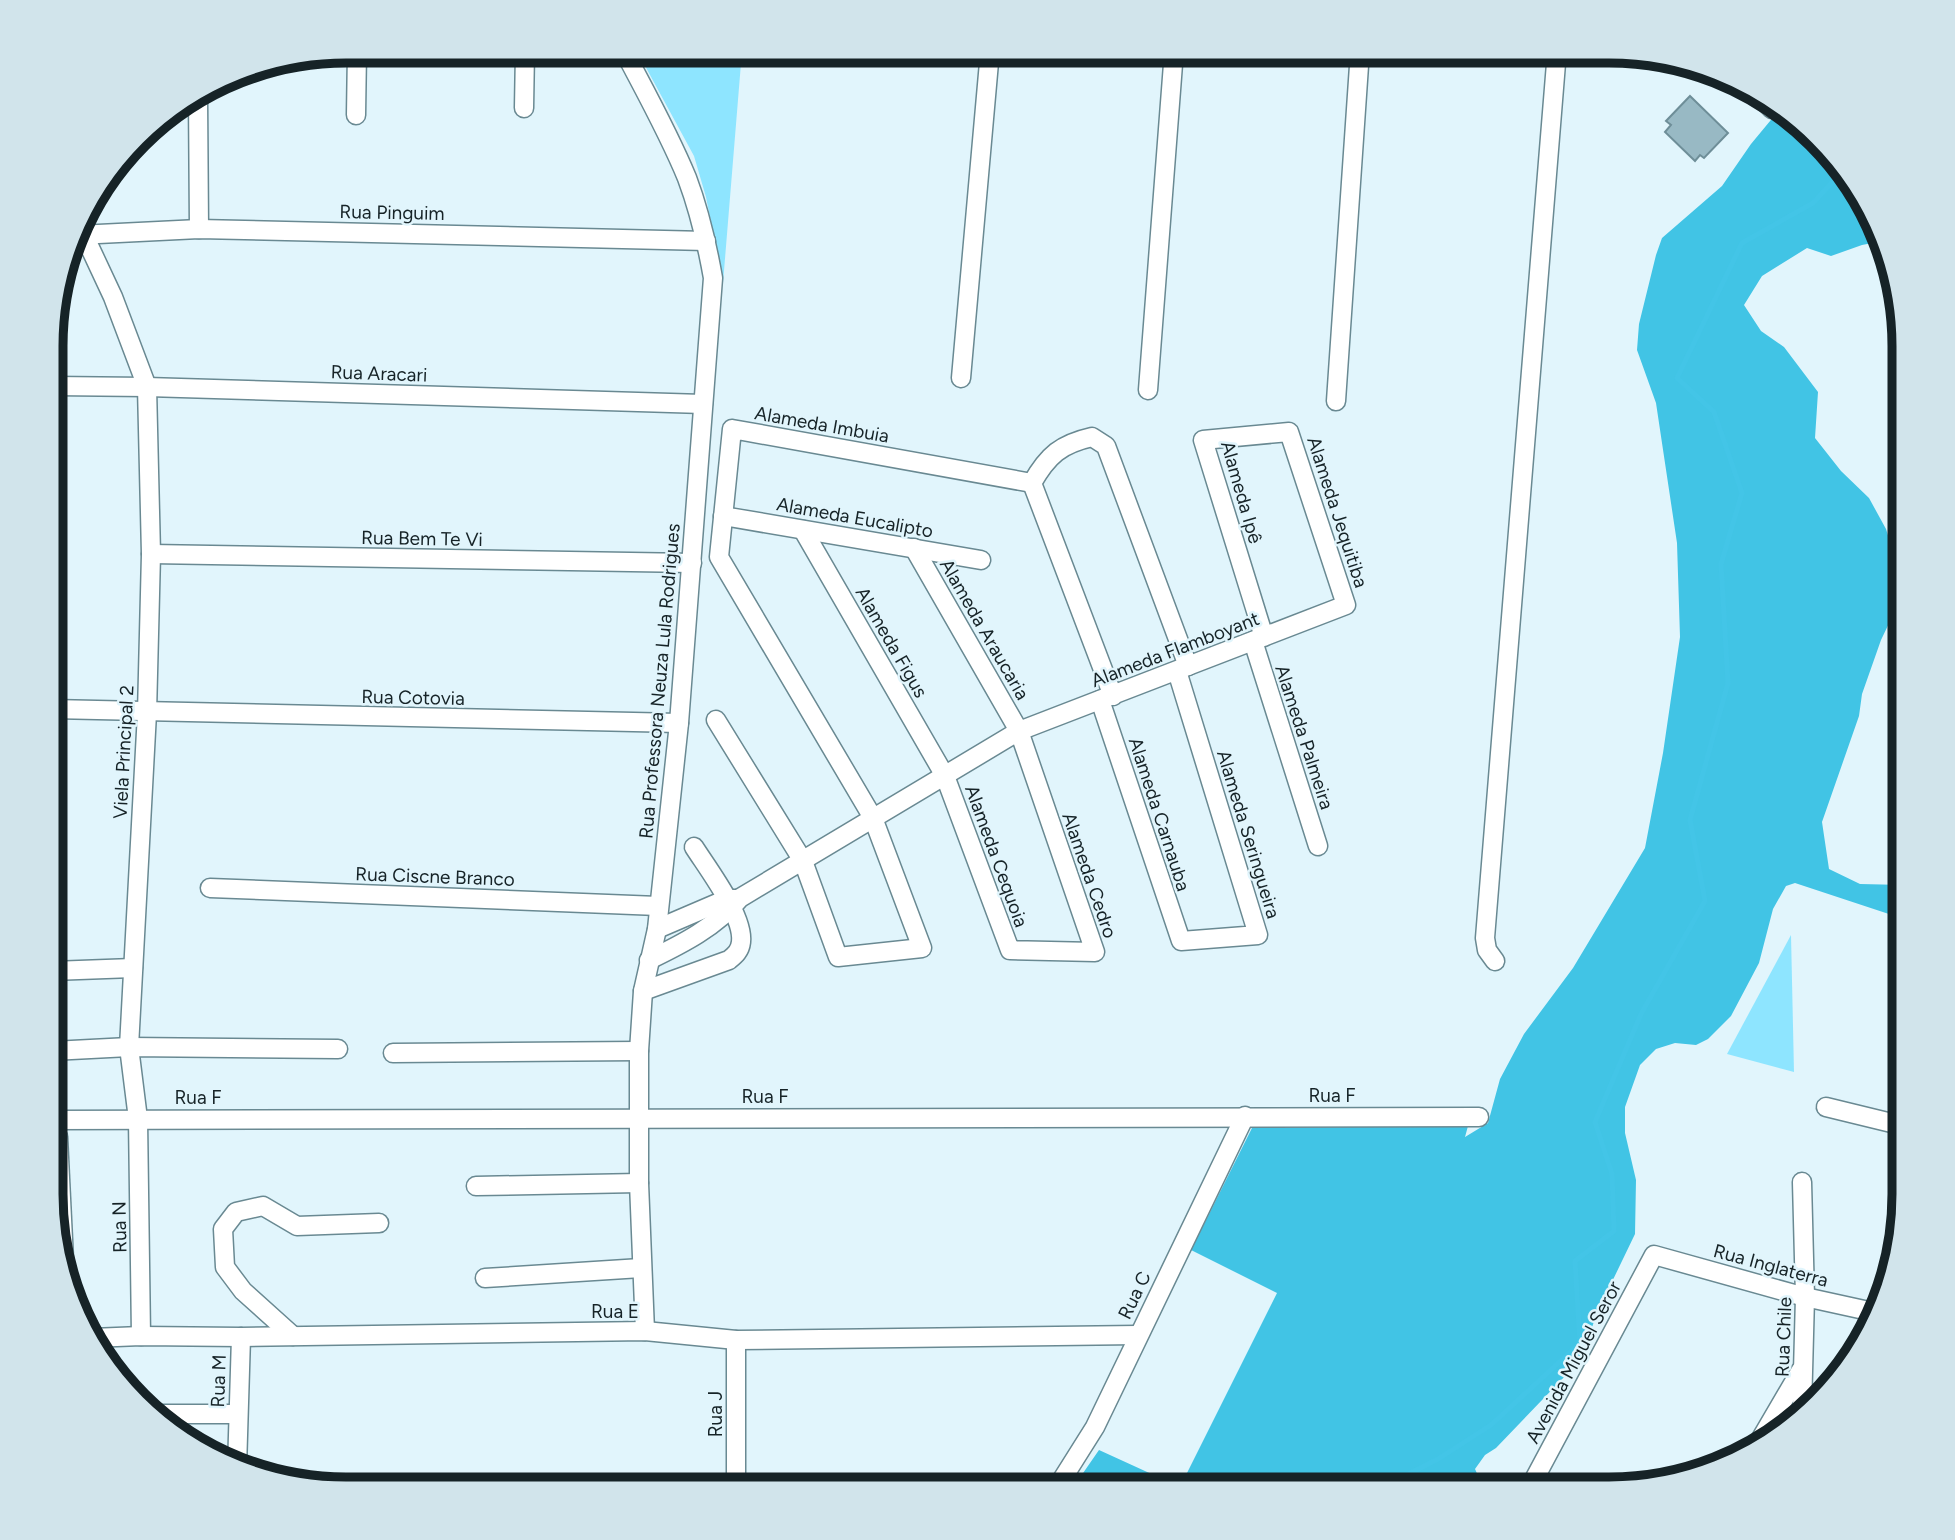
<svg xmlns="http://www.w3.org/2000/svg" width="1955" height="1540" font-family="Figtree,sans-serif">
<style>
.green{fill:#8ee5ff}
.forest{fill:#41c4e5}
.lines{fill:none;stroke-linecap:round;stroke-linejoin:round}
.stream{stroke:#43c5e7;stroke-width:5}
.building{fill:#98b9c4;stroke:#6e8e98;stroke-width:2}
.minor-casing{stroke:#698992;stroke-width:21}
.minor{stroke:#fff;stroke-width:18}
.labels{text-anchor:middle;stroke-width:5;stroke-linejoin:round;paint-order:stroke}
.street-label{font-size:19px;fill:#162327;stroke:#e1f5fc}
.rim{fill:none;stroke:#162327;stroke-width:9}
</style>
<rect width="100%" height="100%" fill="#e1f5fc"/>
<!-- green -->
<g class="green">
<path d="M637 51H742L723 283 706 197 694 156Z"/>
<path d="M1791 935 1794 1072 1727 1054Z"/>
</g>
<!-- forest -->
<path class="forest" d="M1780 109 1804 124 1882 233 1883 241 1862 245 1831 256 1807 248 1762 276 1744 305 1761 331 1784 347 1818 392 1815 438 1841 471 1869 498 1886 529 1899 570 1893 615 1881 640 1862 694 1859 716 1822 822 1829 869 1860 884 1904 885V919L1795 883 1786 886 1773 909 1759 963 1731 1016 1708 1039 1696 1045 1675 1043 1656 1049 1640 1065 1625 1107V1133L1636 1180 1635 1234 1596 1315 1584 1353 1568 1373 1496 1448 1485 1455 1475 1469 1484 1489H1072L1099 1450 1180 1487 1277 1293 1191 1250 1252 1128 1468 1126 1465 1137 1488 1123 1500 1079 1524 1034 1573 968 1645 848 1663 753 1680 637 1677 543 1656 403 1637 350 1639 324 1656 255 1662 238 1722 186 1751 144Z"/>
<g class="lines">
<!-- stream -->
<path class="stream" d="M1379 1489 1438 1459 1491 1425 1580 1343 1575 1261 1614 1231 1612 1174 1595 1122 1641 1014 1705 901 1690 820 1728 683 1721 564 1742 493 1714 412 1677 378 1742 243 1813 203 1840 174"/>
</g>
<!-- building -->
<path class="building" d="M1690 96 1728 133 1704 158 1700 155 1695 161 1665 132 1671 125 1666 121Z"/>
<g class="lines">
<defs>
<g id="minor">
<path d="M624 51C646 93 669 134 687 178 699 210 707 244 713 278L679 723 657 929 643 991 639 1051V1183L645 1331"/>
<path d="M198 97 199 229"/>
<path d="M1760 97 1772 109"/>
<path d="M524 108 525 51"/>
<path d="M356 115 357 51"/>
<path d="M79 231 84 235 113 297 147 387 151 554 147 713 129 1047 138 1119 141 1336"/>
<path d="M78 235 199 229 706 241"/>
<path d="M961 378 990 51"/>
<path d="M53 386 147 387 703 404"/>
<path d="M1148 390 1174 51"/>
<path d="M1336 401 1360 51"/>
<path d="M723 516 981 560"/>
<path d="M803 530 945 776 1010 950 1095 952 1019 731 914 548"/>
<path d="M151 554 692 563"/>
<path d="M1253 641 1318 846"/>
<path d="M1113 696 1032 483C1048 455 1061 444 1092 437L1106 446 1188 666"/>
<path d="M1100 700 1181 941 1258 935 1177 671"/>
<path d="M52 709 679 723"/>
<path d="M716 720 803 861 838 957 922 948 873 818 719 557 732 429 1032 483"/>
<path d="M210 888 658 906"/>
<path d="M657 929 727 899H736"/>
<path d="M649 960C682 944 716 927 740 898L1019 731 1346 605 1289 432 1203 440 1264 637"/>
<path d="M1495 961 1487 950 1485 938 1557 51"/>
<path d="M52 971 133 968"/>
<path d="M643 991 729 960C735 955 740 951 741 942 744 916 708 869 694 847"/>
<path d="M52 1051 129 1047 338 1049"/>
<path d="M393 1053 639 1051"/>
<path d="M1826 1107 1904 1126"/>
<path d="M52 1120 1479 1117"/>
<path d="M58 1137 64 1260"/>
<path d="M1802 1182 1805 1297 1802 1409"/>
<path d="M476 1186 639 1183"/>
<path d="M485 1278 641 1268"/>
<path d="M293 1336 243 1291 225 1267 223 1229 236 1212 263 1206 297 1226 379 1223"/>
<path d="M92 1338 141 1336 241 1337 645 1331 736 1340 1138 1335"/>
<path d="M149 1414H238"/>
<path d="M1760 1440 1801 1370"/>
<path d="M237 1468 241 1337"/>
<path d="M736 1489V1340"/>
<path d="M1056 1489 1095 1427 1245 1116"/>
<path d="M1529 1489 1654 1255 1805 1297 1878 1313"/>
</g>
</defs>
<!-- minor casing -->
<use href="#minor" class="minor-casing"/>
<!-- minor -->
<use href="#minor" class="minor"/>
</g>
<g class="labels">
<!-- street labels -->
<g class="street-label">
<text transform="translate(392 212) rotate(1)" y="7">Rua Pinguim</text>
<text transform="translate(379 373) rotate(2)" y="7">Rua Aracari</text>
<text transform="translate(822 424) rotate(10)" y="7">Alameda Imbuia</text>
<text transform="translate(1242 492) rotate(74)" y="7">Alameda Ipê</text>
<text transform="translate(1338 512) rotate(72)" y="7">Alameda Jequitiba</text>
<text transform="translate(855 517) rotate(10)" y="7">Alameda Eucalipto</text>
<text transform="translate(422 538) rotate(1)" y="7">Rua Bem Te Vi</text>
<text transform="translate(985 629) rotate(60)" y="7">Alameda Araucaria</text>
<text transform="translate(892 642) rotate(60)" y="7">Alameda Figus</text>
<text transform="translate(1175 649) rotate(-21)" y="7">Alameda Flamboyant</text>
<text transform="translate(659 681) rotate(-85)" y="7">Rua Professora Neuza Lula Rodrigues</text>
<text transform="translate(413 697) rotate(1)" y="7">Rua Cotovia</text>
<text transform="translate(1305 737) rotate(72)" y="7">Alameda Palmeira</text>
<text transform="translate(123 752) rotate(-87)" y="7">Viela Principal 2</text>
<text transform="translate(1160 814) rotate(72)" y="7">Alameda Carnauba</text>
<text transform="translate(1249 834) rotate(73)" y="7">Alameda Seringueira</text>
<text transform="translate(997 856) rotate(70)" y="7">Alameda Cequoia</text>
<text transform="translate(1090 875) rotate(71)" y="7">Alameda Cedro</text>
<text transform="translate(435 876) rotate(2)" y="7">Rua Ciscne Branco</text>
<text x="1332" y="1102">Rua F</text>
<text x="765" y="1103">Rua F</text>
<text x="198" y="1104">Rua F</text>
<text transform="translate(119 1227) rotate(-91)" y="7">Rua N</text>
<text transform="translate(1771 1265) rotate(15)" y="7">Rua Inglaterra</text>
<text transform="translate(1134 1295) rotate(-64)" y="7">Rua C</text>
<text x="615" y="1318">Rua E</text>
<text transform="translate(1783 1337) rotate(-88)" y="7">Rua Chile</text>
<text transform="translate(1573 1362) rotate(-62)" y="7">Avenida Miguel Seror</text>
<text transform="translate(218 1381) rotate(-88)" y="7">Rua M</text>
<text transform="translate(715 1414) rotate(-90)" y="7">Rua J</text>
</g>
</g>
<!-- crop -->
<path d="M0 0H1955V1540H0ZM346 63H1609A283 283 0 0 1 1892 346V1194A283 283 0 0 1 1609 1477H346A283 283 0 0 1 63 1194V346A283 283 0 0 1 346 63Z" fill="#d1e4eb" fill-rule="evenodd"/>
<path class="rim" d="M346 63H1609A283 283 0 0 1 1892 346V1194A283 283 0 0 1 1609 1477H346A283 283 0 0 1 63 1194V346A283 283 0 0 1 346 63Z"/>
</svg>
